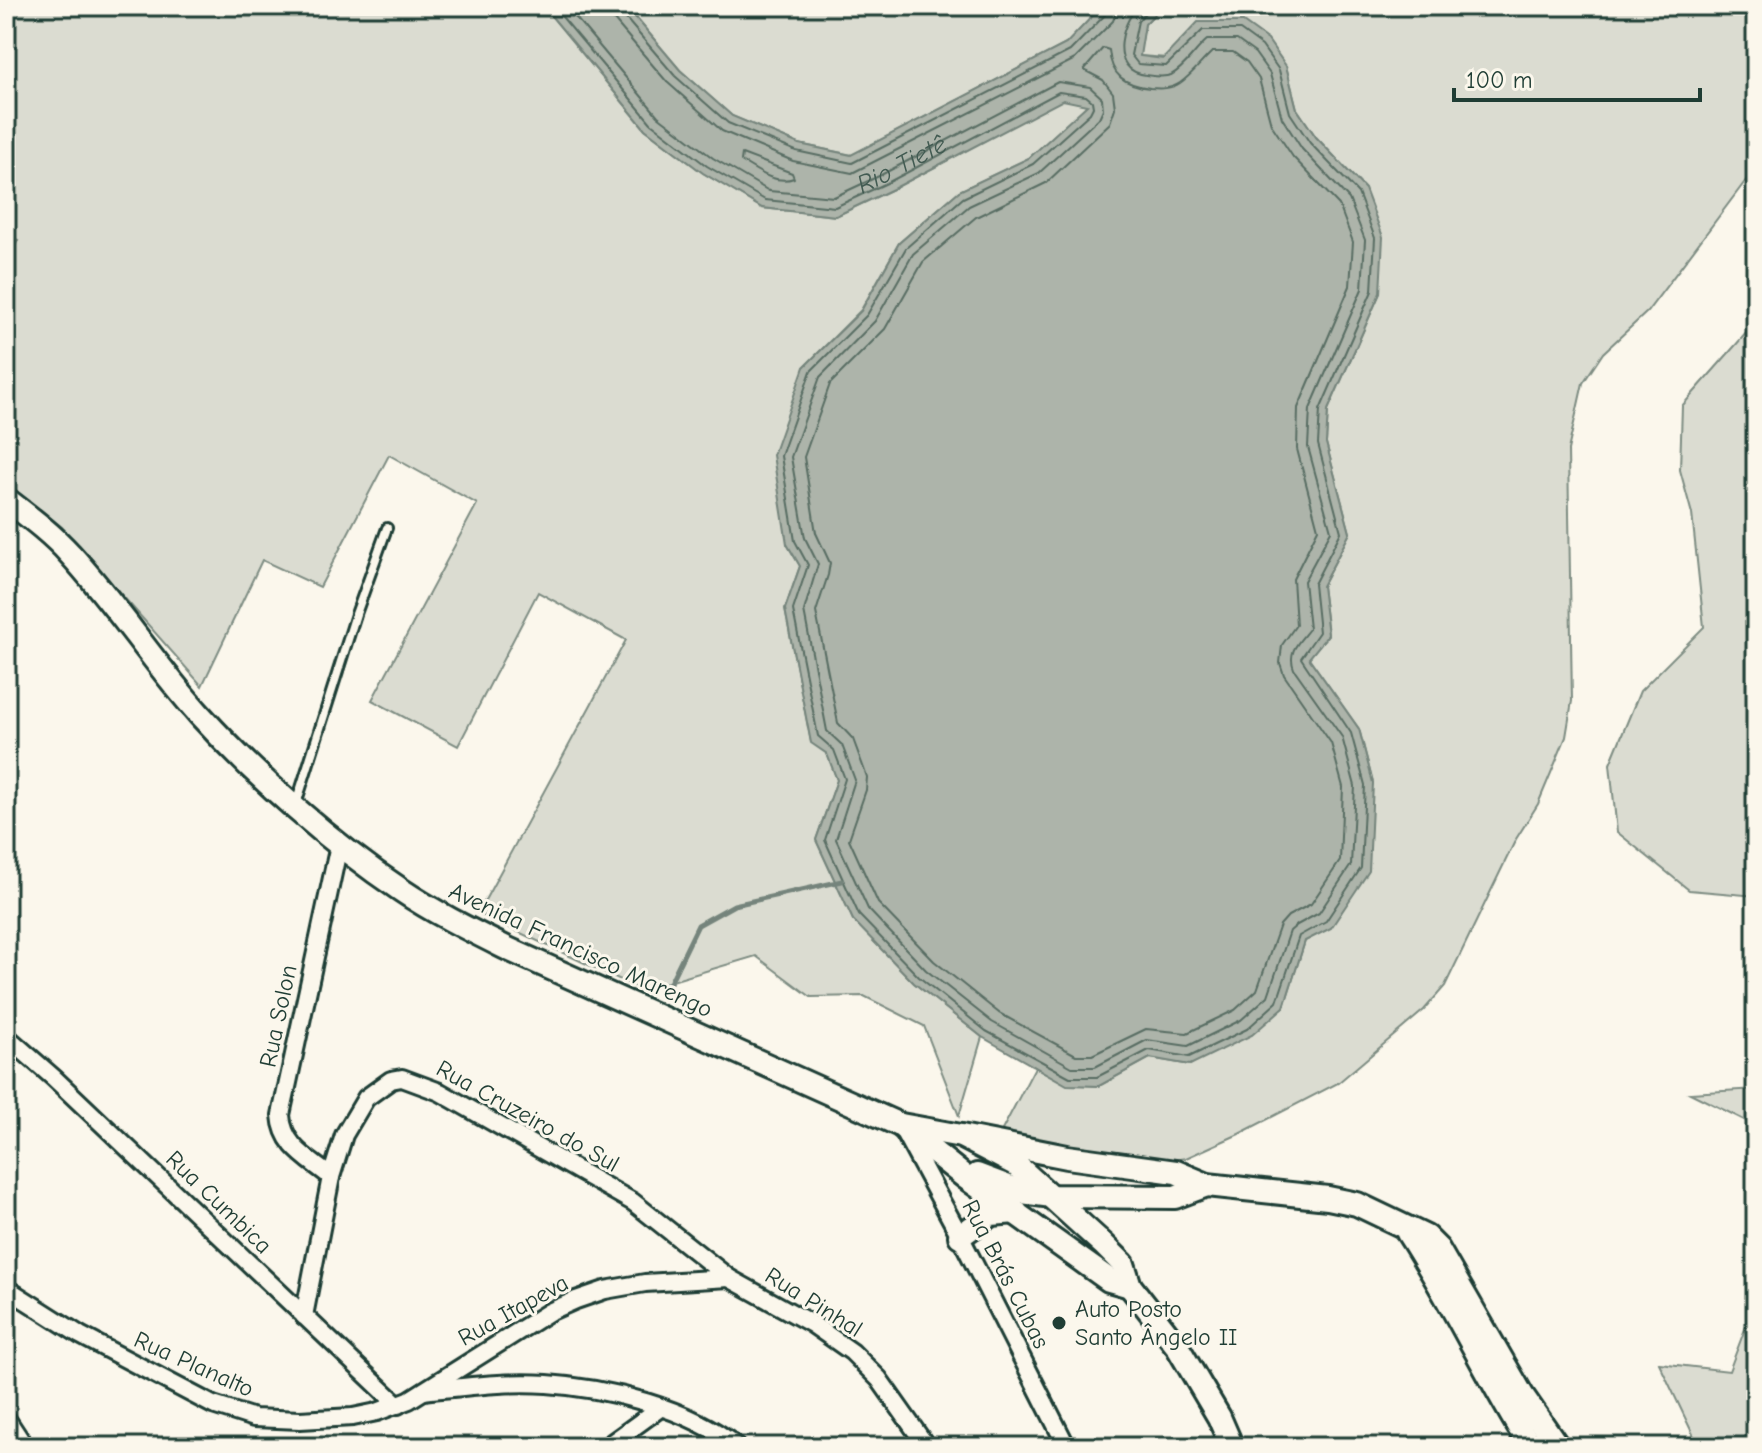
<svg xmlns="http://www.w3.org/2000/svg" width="1762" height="1453" font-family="'Comic Neue',sans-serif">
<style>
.green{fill:#dbdcd1;stroke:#7d8c82;stroke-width:2}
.water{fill:#adb4aa;stroke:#74847b;stroke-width:2}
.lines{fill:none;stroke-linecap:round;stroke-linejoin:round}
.shore{stroke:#586d63;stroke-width:2}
.stream{stroke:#74847b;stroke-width:5}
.lane-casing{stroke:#1f3d34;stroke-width:14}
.street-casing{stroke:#1f3d34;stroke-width:22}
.secondary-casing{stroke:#1f3d34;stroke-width:28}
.lane{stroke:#fbf7ec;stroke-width:8}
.street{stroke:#fbf7ec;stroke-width:16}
.secondary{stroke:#fbf7ec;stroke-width:22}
.poi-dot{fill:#1f3d34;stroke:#fbf7ec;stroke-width:3}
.labels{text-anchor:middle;stroke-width:6;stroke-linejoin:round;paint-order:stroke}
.street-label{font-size:24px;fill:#1f3d34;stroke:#fbf7ec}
.poi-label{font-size:24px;fill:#1f3d34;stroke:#fbf7ec;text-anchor:start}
.water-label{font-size:26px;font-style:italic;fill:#425b52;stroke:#fbf7ec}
</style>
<rect width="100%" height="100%" fill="#fbf7ec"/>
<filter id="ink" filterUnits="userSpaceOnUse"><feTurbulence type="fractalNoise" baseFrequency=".0125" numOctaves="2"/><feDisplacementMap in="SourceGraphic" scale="16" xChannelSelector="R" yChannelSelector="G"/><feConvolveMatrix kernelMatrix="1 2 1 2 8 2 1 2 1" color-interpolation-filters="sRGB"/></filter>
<g filter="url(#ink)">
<!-- green -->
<g class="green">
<path d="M6 6H543L645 129 703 173 762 208 836 216 893 189 1063 99 1088 105 1029 158 959 191 899 243 861 310 804 367 787 544 800 566 785 609 811 742 827 753 837 780 816 840 853 920 914 983 982 1037 959 1116 924 1026 864 996 811 997 756 956 642 990 478 913 626 640 538 592 458 746 372 700 477 504 389 455 320 587 262 560 202 686 62 527 6 483V263L18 240 6 235Z"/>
<path d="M626 6H1102L1066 44 852 155 799 144 732 116 680 70Z"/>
<path d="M1162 6H1756V167L1647 312 1603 353 1583 383 1568 450 1572 701 1566 737 1538 804 1516 839 1445 986 1424 1010 1338 1083 1239 1134 1186 1158 1173 1160 1108 1155 999 1136 1035 1067 1067 1084 1099 1086 1150 1058 1190 1065 1284 1007 1305 941 1331 927 1373 783 1359 729 1309 658 1328 634 1322 586 1350 533 1326 443 1328 410 1380 293 1365 189 1316 137 1297 109 1286 66 1139 56 1145 24Z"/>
<path d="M1756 322V896L1689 890 1617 832 1610 764 1640 691 1704 627 1692 514 1680 470 1682 406Z"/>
<path d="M1756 1089V1126L1690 1093Z"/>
<path d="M1756 1300V1447H1699L1659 1363 1729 1371Z"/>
</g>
<!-- water -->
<path class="water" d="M543 6H626L680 70 732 116 799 144 851 155 1066 44 1102 6H1162L1145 24 1140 56 1163 59 1198 22H1243L1268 40 1286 66 1297 109 1316 137 1365 189 1383 237 1380 293 1328 410 1326 443 1350 533 1322 586 1328 635 1309 658 1359 729 1373 783 1369 871 1331 928 1305 941 1284 1007 1252 1035 1190 1065 1150 1058 1099 1086 1067 1085 982 1037 914 983 853 920 816 840 837 780 827 754 811 743 785 609 800 566 787 544 773 455 804 367 861 311 899 243 959 191 1029 158 1087 105 1063 100 893 189 836 216 762 208 703 173 645 129Z"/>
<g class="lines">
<!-- shore -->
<g class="shore">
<path d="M553 6 651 123 707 166 765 200 835 207 889 182 1059 92 1086 96 1092 101 1093 107 1090 113 1033 164 963 198 906 248 867 315 811 371 781 456 795 541 808 565 793 610 818 736 834 750 845 779 825 840 859 915 919 977 986 1031 1070 1077H1097L1149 1050 1189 1057 1247 1029 1277 1002 1299 936 1326 921 1361 868 1365 785 1351 733 1301 658 1319 632 1314 584 1341 532 1318 444 1320 410 1372 291 1375 238 1358 193 1310 143 1290 113 1279 70 1262 46 1240 30H1203L1166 66 1138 64 1131 55 1138 21 1151 6"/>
<path id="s1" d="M566 6 658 116 713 158 769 191 834 197 879 176 1058 82 1090 87 1102 98 1103 109 1099 118 1039 173 969 206 913 254 875 321 820 377 791 457 805 538 818 564 804 611 827 731 842 745 855 780 836 839 868 909 926 970 992 1022 1072 1067H1095L1147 1040 1188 1046 1241 1020 1268 996 1290 931 1297 925 1319 913 1351 865 1355 786 1342 737 1294 669C1287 651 1299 642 1309 629L1304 581 1331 531 1308 447 1310 409 1362 289 1365 240 1349 199 1302 149 1282 118 1270 74 1255 53 1237 40H1207C1195 50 1185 68 1171 75 1163 78 1154 76 1146 75 1109 71 1120 25 1138 6"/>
<path d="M610 6 614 20 667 82 722 131 793 161 852 173 1075 59 1113 21 1118 6"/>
<path d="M620 6 622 14 675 76 728 123 796 151 852 163 1070 51 1105 15 1107 6"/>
<path d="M1103 48 1109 50C1111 76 1125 85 1150 88 1161 89 1171 89 1180 83 1192 75 1201 62 1212 52H1233L1247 62 1259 79 1271 124 1293 157 1339 205 1353 242 1350 286 1298 408 1297 449 1318 529 1293 579 1296 625 1282 645 1280 663 1284 675 1331 743 1343 787 1340 861 1311 904 1288 916 1280 925 1257 990 1235 1010 1187 1033 1146 1029 1092 1055H1076L999 1013 934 961 878 903 849 839 866 790 867 777 853 739 838 723 816 612 828 575 830 563 816 533 804 457 830 384 885 329 923 262 976 217 1046 183 1110 123 1115 108 1113 93 1103 80 1084 70Z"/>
<path d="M742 154 792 173 794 178C775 185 758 171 741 161Z"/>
</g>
<!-- stream -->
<path class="stream" d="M665 993 698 925 734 905 842 881"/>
<defs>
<path id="lane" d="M296 804 356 614 387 528"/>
<g id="street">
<path d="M6 1036 54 1078 398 1405"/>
<path d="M904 1132 960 1236 1067 1447"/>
<path d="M331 1177C308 1158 283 1147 281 1115L339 845"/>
<path d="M6 1288 80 1335 213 1405 254 1418 300 1420 353 1417 377 1412 409 1400 549 1312 576 1300 605 1290 645 1283 729 1278"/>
<path d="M304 1316 331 1177 344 1135 366 1098 391 1080 402 1078 440 1092 633 1202 729 1278 812 1324 852 1352 879 1379 927 1447"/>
<path d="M424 1391C463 1387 507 1381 547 1384 607 1388 690 1408 737 1447"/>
<path d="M6 1418 25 1447"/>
<path d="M606 1447 660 1408"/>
</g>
<g id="secondary">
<path d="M6 499C28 516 51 533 70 554 117 605 154 664 200 715 256 777 332 844 401 890 435 913 472 931 508 949L900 1125 965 1177 1109 1280 1130 1286"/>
<path d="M901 1125 961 1136 1015 1164 1103 1244 1123 1264 1130 1286 1177 1346 1219 1417 1232 1447"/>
<path d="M961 1136 1067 1157 1176 1172 1207 1185 1328 1198 1357 1204 1426 1237 1438 1249 1522 1395 1558 1447"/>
<path d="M977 1175 1022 1192 1052 1196 1175 1197 1207 1185"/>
<path d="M1408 1233C1453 1302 1487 1378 1531 1447"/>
<path d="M960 1236 991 1214 1016 1212"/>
</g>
</defs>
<!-- lane casing -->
<use href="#lane" class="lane-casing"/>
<!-- street casing -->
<use href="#street" class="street-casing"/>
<!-- secondary casing -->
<use href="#secondary" class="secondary-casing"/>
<!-- lane -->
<use href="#lane" class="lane"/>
<!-- street -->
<use href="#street" class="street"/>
<!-- secondary -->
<use href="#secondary" class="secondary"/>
</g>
</g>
<!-- markers -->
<circle class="poi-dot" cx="1059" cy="1323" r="8"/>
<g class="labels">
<!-- street labels -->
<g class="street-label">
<text transform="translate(581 950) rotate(25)" y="8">Avenida Francisco Marengo</text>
<text transform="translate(278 1016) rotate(-78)" y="8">Rua Solon</text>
<text transform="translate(528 1116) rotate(29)" y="8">Rua Cruzeiro do Sul</text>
<text transform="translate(219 1202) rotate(44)" y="8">Rua Cumbica</text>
<text transform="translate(1006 1274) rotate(63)" y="8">Rua Brás Cubas</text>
<text transform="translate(814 1302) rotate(32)" y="8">Rua Pinhal</text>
<text transform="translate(513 1310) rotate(-29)" y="8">Rua Itapeva</text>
<text transform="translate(194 1364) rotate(24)" y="8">Rua Planalto</text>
</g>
<!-- poi labels -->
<g class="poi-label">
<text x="1075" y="1317">Auto Posto<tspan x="1075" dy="28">Santo Ângelo II</tspan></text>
</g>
<!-- water labels -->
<g class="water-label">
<text dy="9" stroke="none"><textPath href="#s1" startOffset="418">Rio Tietê</textPath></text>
</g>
</g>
<!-- margin -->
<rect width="1762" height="1453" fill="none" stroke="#fbf7ec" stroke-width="32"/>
<rect x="16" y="16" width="1730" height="1421" fill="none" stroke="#1f3d34" stroke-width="3" filter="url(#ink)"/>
<!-- scale -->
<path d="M1454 88v12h246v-12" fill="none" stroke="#1f3d34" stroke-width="4"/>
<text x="1466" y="88" font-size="24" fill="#1f3d34" stroke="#fbf7ec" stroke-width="6" paint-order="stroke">100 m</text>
</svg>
